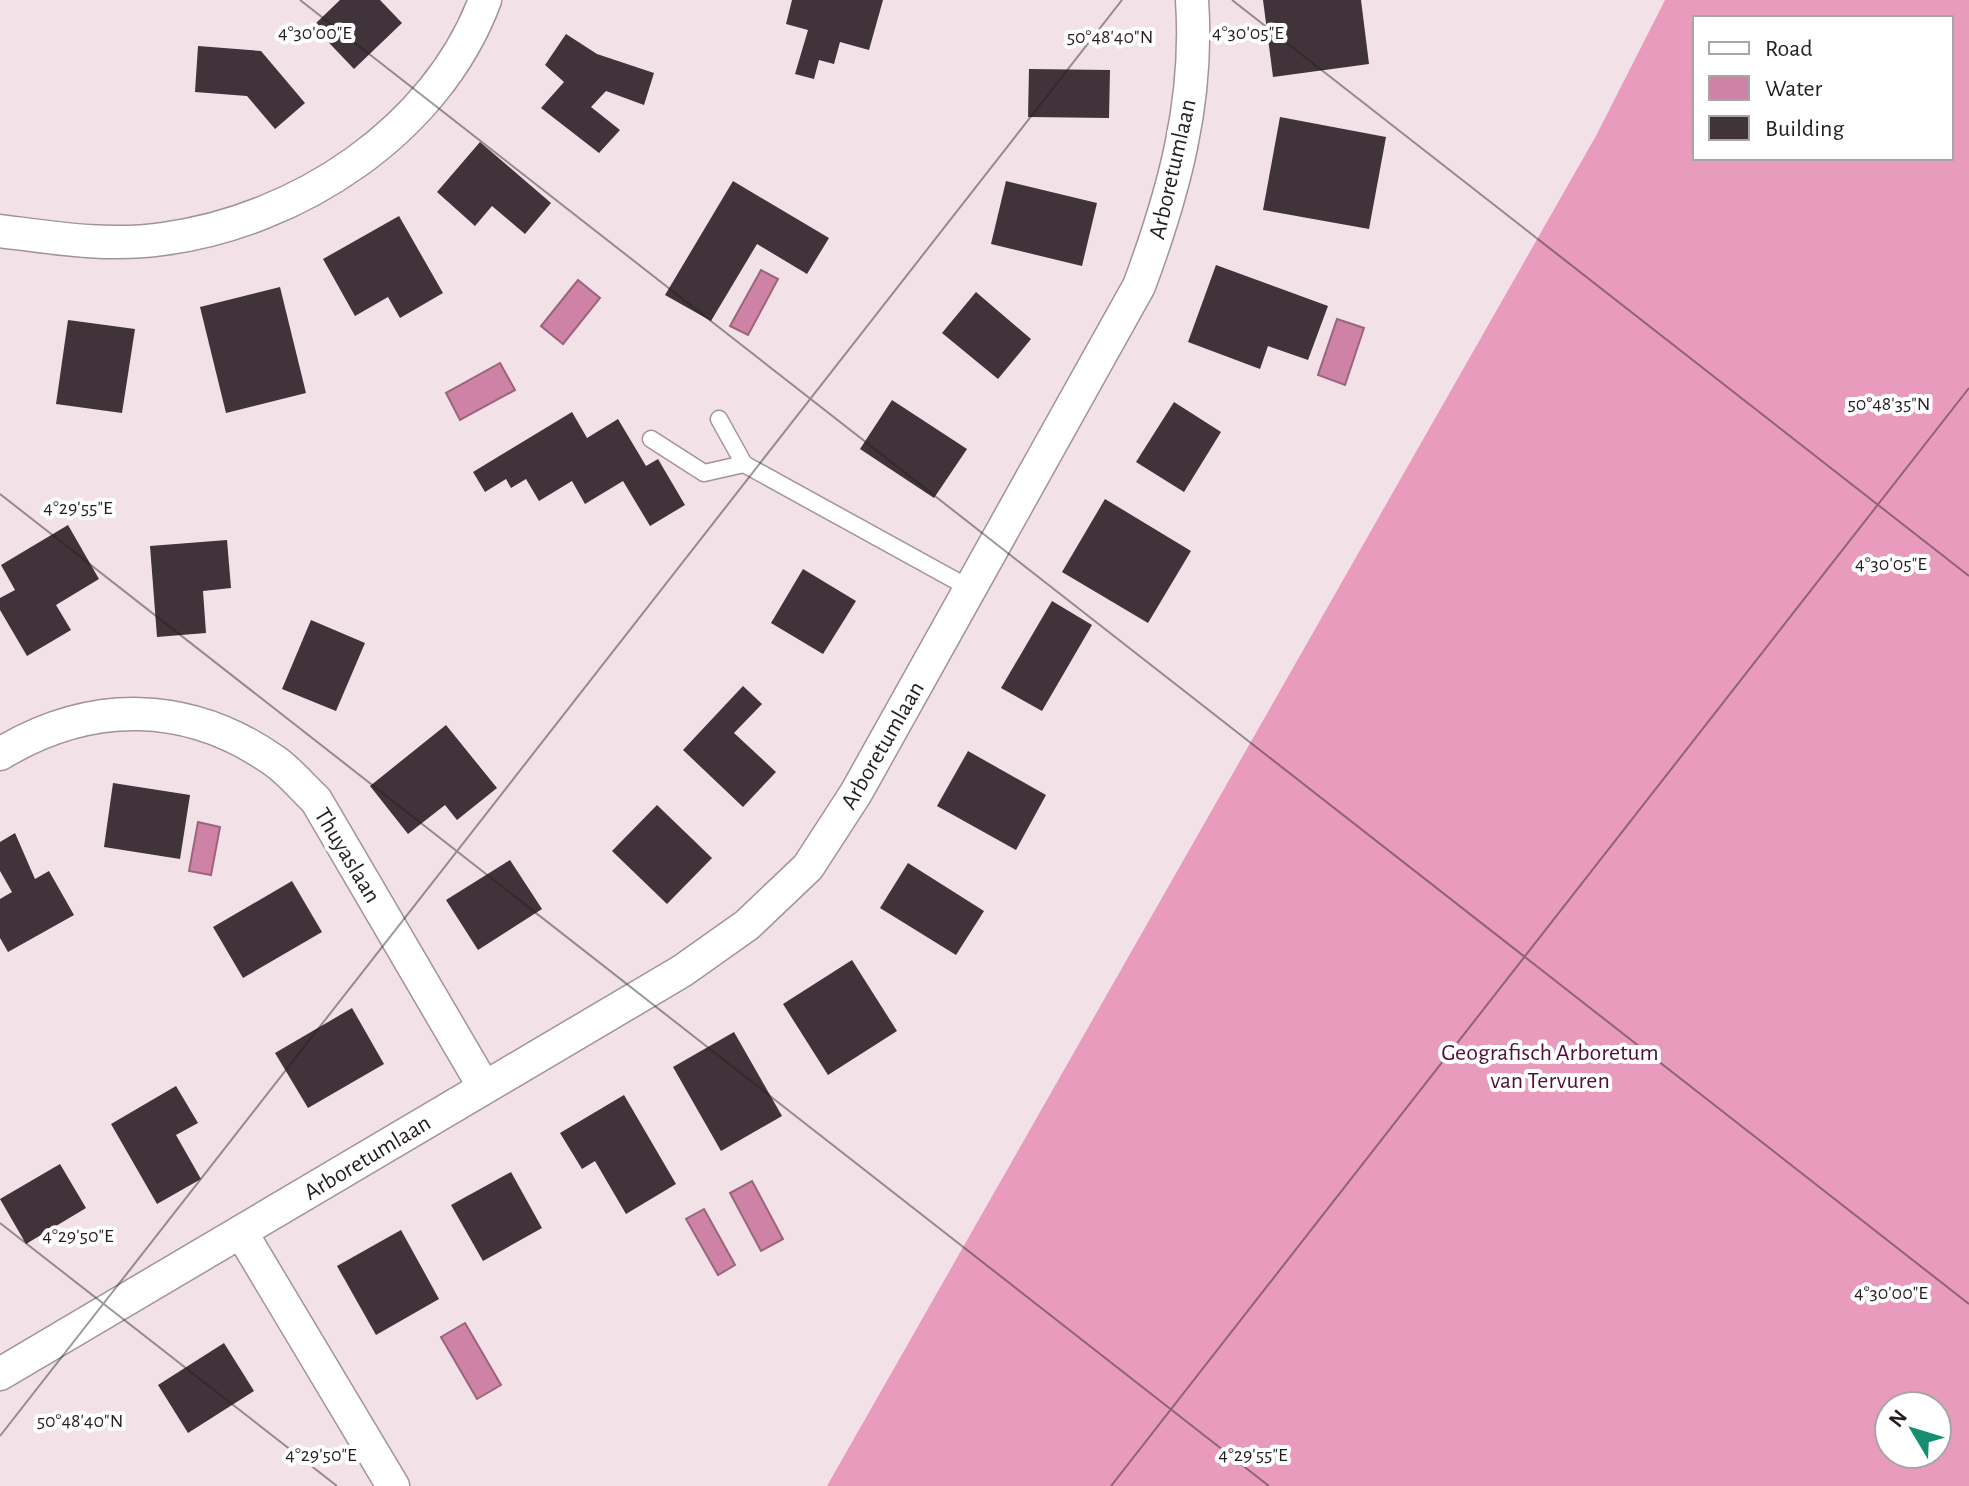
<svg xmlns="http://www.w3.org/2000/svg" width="1969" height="1486" font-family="'Alegreya Sans',sans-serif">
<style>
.forest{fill:#e99bbe;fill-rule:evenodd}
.water{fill:#ce82a5;stroke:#9b647d;stroke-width:2}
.building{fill:#403339}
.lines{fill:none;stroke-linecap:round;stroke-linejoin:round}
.lane-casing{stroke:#a29399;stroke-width:19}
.street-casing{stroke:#a29399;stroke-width:35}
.lane{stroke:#fff;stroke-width:16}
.street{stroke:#fff;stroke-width:32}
.ticks{fill:none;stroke:#241e20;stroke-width:2;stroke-opacity:0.45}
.labels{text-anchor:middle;stroke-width:8;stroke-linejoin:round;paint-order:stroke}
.street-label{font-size:24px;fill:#241e20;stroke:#fff}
.park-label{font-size:24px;fill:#530f35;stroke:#fff}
.ticks-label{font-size:20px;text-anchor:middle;fill:#241e20;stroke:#fff;stroke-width:8;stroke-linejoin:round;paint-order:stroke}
</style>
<rect width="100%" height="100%" fill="#f2e2e8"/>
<!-- forest -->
<path class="forest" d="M1665 0H1969V1486H827L1597 134ZM1695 18H1951V158H1695ZM1889 1406H1937V1454H1889Z"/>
<!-- water -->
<g class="water">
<path d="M761 270 778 279 748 335 730 326Z"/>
<path d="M578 280 600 298 563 344 541 326Z"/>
<path d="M1337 319 1364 328 1345 385 1318 375Z"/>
<path d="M500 363 515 390 460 420 446 393Z"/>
<path d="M198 822 220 827 211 875 189 871Z"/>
<path d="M752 1181 783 1239 761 1251 730 1193Z"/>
<path d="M704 1209 735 1265 718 1275 686 1219Z"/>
<path d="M465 1323 501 1385 477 1399 441 1337Z"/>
</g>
<!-- building -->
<g class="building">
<path d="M340 0H380L402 23 354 69 313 26Z"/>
<path d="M792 0H883L869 50 840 42 834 64 819 60 814 79 795 74 808 30 786 24Z"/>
<path d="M1263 0H1361L1369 64 1273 77Z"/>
<path d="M566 34 597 54 654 73 644 105 606 91 591 107 620 130 599 153 541 108 564 82 545 65Z"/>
<path d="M198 46 261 51 305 103 275 129 247 96 195 92Z"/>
<path d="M1029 69 1110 70 1109 118 1028 117Z"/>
<path d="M1280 117 1386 137 1369 229 1263 210Z"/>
<path d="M480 142 551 203 525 234 492 206 475 226 437 192Z"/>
<path d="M733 181 829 238 807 274 757 244 711 321 665 295Z"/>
<path d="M1006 181 1097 203 1082 266 991 244Z"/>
<path d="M399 216 443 293 400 318 388 297 355 316 323 259Z"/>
<path d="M1216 265 1328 306 1308 360 1268 346 1260 369 1188 342Z"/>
<path d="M280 287 306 393 226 413 200 307Z"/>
<path d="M976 292 1031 339 998 379 942 333Z"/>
<path d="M68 320 135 329 122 413 56 404Z"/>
<path d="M892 400 967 449 934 498 860 449Z"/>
<path d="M1174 402 1221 432 1184 492 1136 462Z"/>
<path d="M572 412 587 438 618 419 646 466 658 459 685 505 650 526 623 481 585 504 572 481 539 501 526 479 511 488 506 479 485 492 473 472Z"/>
<path d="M1105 499 1191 551 1148 623 1062 572Z"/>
<path d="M68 525 99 579 56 605 71 630 27 656 0 610V598L15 590 1 565Z"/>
<path d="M227 540 231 588 203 591 206 633 157 637 150 546Z"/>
<path d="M803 569 856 601 823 654 771 623Z"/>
<path d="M1052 601 1092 625 1042 711 1001 688Z"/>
<path d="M311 620 365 643 336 711 282 689Z"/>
<path d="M743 686 762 704 734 733 776 772 743 807 683 750Z"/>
<path d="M446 725 497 788 457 820 445 805 408 834 370 786Z"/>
<path d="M968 751 1046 795 1016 850 937 806Z"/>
<path d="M113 783 190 795 180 859 104 847Z"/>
<path d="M657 805 712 858 667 904 612 851Z"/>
<path d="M15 833 35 879 49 871 74 915 8 952 0 938V899L12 892 0 871V842Z"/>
<path d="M510 860 542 909 478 950 446 900Z"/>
<path d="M908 863 984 911 956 955 880 908Z"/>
<path d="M292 881 322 932 243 978 213 927Z"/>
<path d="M852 960 897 1031 828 1075 783 1004Z"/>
<path d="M352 1008 384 1064 308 1108 275 1053Z"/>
<path d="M734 1032 782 1116 721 1151 673 1067Z"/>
<path d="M176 1086 198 1123 176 1135 201 1179 157 1204 111 1124Z"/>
<path d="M624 1095 676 1184 626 1214 595 1161 582 1169 560 1133Z"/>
<path d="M60 1164 86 1208 26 1244 0 1199Z"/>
<path d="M511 1172 542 1228 483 1261 451 1205Z"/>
<path d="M401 1230 439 1299 376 1335 337 1266Z"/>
<path d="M224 1343 254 1391 188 1433 158 1385Z"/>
</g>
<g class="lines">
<defs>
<g id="lane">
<path d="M719 419 744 464 971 589"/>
<path d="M651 439 704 473 744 464"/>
</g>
<g id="street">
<path d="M0 231C55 238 108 247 163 239 298 221 436 131 485 0"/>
<path d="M0 754C91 699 189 700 276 762 291 773 303 788 316 800L484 1087"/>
<path d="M241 1232 393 1486"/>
<path d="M0 1374 682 971 747 925 808 867 856 793 1139 286C1174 192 1199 101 1192 0"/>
</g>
</defs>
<!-- lane casing -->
<use href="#lane" class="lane-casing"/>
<!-- street casing -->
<use href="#street" class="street-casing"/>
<!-- lane -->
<use href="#lane" class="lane"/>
<!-- street -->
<use href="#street" class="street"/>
</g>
<!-- ticks -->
<path class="ticks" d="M300 0 1969 1304M1232 0 1969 576M0 494 1269 1486M0 1223 337 1486M0 1436 1122 0M1111 1486 1969 388"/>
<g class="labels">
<!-- street labels -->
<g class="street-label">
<text transform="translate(1172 169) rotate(-77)" y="8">Arboretumlaan</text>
<text transform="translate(882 745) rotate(-60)" y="8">Arboretumlaan</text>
<text transform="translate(348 855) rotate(59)" y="8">Thuyaslaan</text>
<text transform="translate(367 1157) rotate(-31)" y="8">Arboretumlaan</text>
</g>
<!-- park labels -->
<g class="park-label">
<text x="1550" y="1060">Geografisch Arboretum<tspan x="1550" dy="28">van Tervuren</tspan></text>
</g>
</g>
<g class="ticks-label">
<text x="315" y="39">4°30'00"E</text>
<text x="1248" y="39">4°30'05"E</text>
<text x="1110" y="43">50°48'40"N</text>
<text x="1889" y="410">50°48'35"N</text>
<text x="78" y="514">4°29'55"E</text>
<text x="1891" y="570">4°30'05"E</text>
<text x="78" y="1242">4°29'50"E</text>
<text x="1891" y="1299">4°30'00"E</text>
<text x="80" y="1427">50°48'40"N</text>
<text x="321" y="1461">4°29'50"E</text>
<text x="1253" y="1461">4°29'55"E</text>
</g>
<!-- legend -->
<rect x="1693" y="16" width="260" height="144" fill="#ffffff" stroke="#a7a5a6" stroke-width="2"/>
<rect x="1709" y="42" width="40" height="12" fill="#ffffff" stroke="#a7a5a6" stroke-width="2"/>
<text x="1765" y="56" font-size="24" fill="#241e20">Road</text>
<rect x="1709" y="76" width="40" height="24" fill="#ce82a5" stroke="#a7a5a6" stroke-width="2"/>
<text x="1765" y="96" font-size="24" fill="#241e20">Water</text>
<rect x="1709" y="116" width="40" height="24" fill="#403339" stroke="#a7a5a6" stroke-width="2"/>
<text x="1765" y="136" font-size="24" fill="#241e20">Building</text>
<!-- north arrow -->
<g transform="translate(1913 1430) rotate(308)"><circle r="38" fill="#ffffff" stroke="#a7a5a6" stroke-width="2"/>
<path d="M0-6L14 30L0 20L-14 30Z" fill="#168e72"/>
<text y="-12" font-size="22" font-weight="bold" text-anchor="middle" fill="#241e20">N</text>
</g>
</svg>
